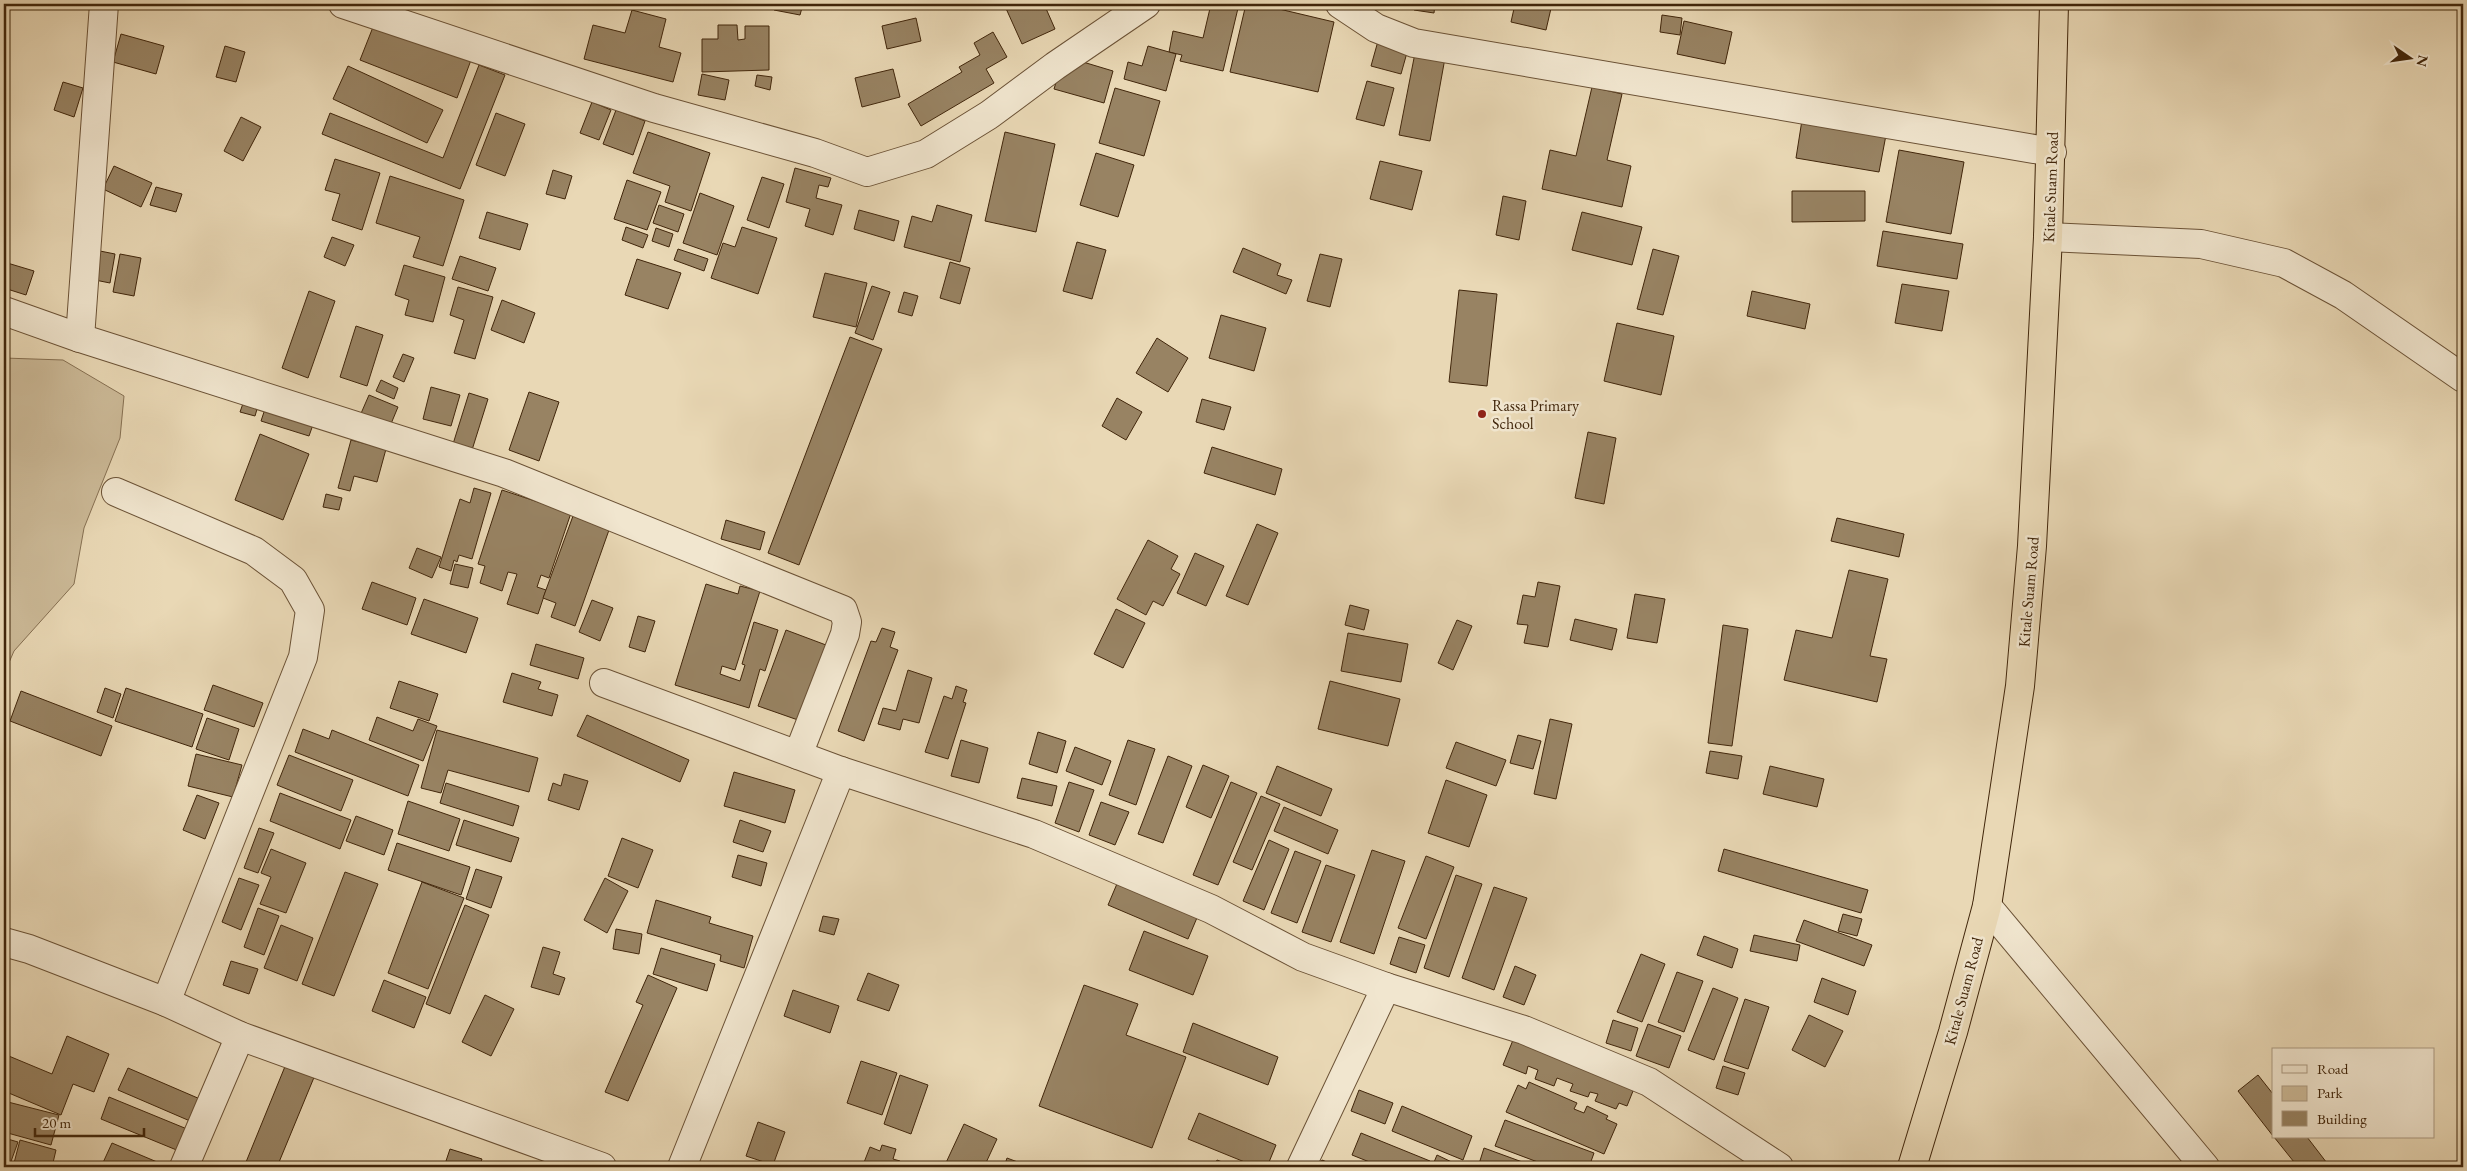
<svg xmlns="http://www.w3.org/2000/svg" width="2467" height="1171" font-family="'EB Garamond',serif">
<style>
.green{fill:#ccba98;stroke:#867052}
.building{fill:#988363;stroke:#41260b}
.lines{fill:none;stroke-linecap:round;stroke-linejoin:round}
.street-casing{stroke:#6b5236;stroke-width:30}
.highway-casing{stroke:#41260b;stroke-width:30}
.street{stroke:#f1e6cf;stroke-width:28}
.highway{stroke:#e9d8b5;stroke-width:28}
.poi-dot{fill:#8f2418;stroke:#f1e6cf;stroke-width:2}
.labels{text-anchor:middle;stroke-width:5;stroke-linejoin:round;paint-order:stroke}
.street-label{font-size:16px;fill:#41260b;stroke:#f1e6cf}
.poi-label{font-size:16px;fill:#41260b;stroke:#f1e6cf;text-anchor:start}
</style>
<rect width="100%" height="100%" fill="#e9d8b5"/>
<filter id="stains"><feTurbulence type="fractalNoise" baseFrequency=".004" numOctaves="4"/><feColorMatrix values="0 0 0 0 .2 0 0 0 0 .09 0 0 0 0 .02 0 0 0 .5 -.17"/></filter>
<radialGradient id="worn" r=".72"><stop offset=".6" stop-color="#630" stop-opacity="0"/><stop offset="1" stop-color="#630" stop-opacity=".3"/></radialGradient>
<!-- green -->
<path class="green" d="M4 358 63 360 124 396 120 438 84 528 74 584 14 651 4 674Z"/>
<!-- building -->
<g class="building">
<path d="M775 4H803L800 15 774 10Z"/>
<path d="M1004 4H1044L1055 29 1022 44Z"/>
<path d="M1211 4H1239L1223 71 1180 61 1182 55 1169 52 1173 31 1203 38Z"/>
<path d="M1246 4H1258L1334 22 1318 92 1230 72Z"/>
<path d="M1415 4H1435L1434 13 1414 10Z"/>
<path d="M1515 4H1552L1546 30 1511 22Z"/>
<path d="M1599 4H1625L1624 9Z"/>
<path d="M632 10 666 19 659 47 681 53 673 82 584 59 593 25 625 33Z"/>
<path d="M1662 15 1682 18 1680 35 1660 32Z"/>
<path d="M916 18 921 41 887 49 882 26Z"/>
<path d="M1684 21 1732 32 1725 64 1677 54Z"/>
<path d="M375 22 471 60 457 98 360 60Z"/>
<path d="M718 25H737L738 40 745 39V26H769V70L702 72V39H718Z"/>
<path d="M993 32 1007 57 986 69 994 83 921 126 908 104 962 72 959 67 980 55 974 43Z"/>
<path d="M121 34 164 46 156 74 113 62Z"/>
<path d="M1378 41 1408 49 1401 74 1371 66Z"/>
<path d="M225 46 245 52 236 82 216 77Z"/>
<path d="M1148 46 1176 54 1166 91 1124 79 1128 62 1142 66Z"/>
<path d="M1415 53 1445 58 1430 141 1399 135Z"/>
<path d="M1073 59 1113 71 1104 103 1054 89 1060 69Z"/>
<path d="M479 65 505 75 460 189 322 134 330 113 443 158Z"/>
<path d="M348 66 443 110 427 143 333 99Z"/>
<path d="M893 69 900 97 862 107 855 78Z"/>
<path d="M702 74 729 80 725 100 698 95Z"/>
<path d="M757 75 772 77 770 90 755 86Z"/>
<path d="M1367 81 1394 88 1384 126 1356 119Z"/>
<path d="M63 82 83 88 74 117 54 110Z"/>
<path d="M1592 87 1622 94 1607 160 1631 166 1622 207 1542 189 1550 150 1576 156Z"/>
<path d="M1115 88 1160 101 1144 156 1099 143Z"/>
<path d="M592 102 611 110 599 140 580 133Z"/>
<path d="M616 110 645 121 633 155 603 144Z"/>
<path d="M496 113 525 124 505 176 476 165Z"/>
<path d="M241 117 261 127 243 161 224 151Z"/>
<path d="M1802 120 1886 135 1879 172 1796 158Z"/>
<path d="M648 132 710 153 691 211 665 202 670 186 633 173Z"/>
<path d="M1005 132 1055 144 1036 232 985 221Z"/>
<path d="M1899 150 1964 162 1951 234 1886 222Z"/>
<path d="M1096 153 1134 165 1118 217 1080 205Z"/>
<path d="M335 159 380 173 362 230 332 220 340 194 325 190Z"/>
<path d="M1380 161 1422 171 1412 210 1370 199Z"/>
<path d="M114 166 152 183 141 207 103 189Z"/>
<path d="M795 168 831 178 828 187 819 185 816 198 842 205 833 235 805 226 810 209 786 202Z"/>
<path d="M553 170 572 176 565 199 546 194Z"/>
<path d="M390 176 464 200 443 266 413 257 420 237 376 223Z"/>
<path d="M762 177 784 184 769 228 747 220Z"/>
<path d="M627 180 661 192 647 230 614 219Z"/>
<path d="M156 187 182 194 176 212 150 205Z"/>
<path d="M1792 191H1865V221L1792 222Z"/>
<path d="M700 193 734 206 717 255 683 243Z"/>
<path d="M1503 196 1526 201 1519 240 1496 235Z"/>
<path d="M659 205 684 214 678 232 653 223Z"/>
<path d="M937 205 972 215 960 262 904 247 912 216 932 222Z"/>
<path d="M859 210 899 221 894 241 854 229Z"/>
<path d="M487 212 528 224 520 250 479 238Z"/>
<path d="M1582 212 1642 227 1632 265 1572 250Z"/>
<path d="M626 227 648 235 643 248 622 240Z"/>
<path d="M742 227 777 238 758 294 711 278 723 243 735 247Z"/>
<path d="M656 228 673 234 669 247 652 241Z"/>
<path d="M1883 231 1963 244 1957 279 1877 266Z"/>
<path d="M332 237 354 245 345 266 324 257Z"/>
<path d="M1077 242 1106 250 1092 299 1063 291Z"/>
<path d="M1243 248 1281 264 1277 275 1292 280 1286 294 1233 272Z"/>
<path d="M678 249 708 259 704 271 674 260Z"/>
<path d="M1653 249 1679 256 1663 315 1637 309Z"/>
<path d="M95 250 115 254 110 283 90 279Z"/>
<path d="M120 254 141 258 134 296 113 292Z"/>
<path d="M1320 254 1342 259 1330 307 1307 301Z"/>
<path d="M460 256 496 268 488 291 452 279Z"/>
<path d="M637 259 681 273 668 309 625 295Z"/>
<path d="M4 262 34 271 26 295 4 288Z"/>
<path d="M950 262 970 268 960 304 940 298Z"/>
<path d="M404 265 445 277 433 322 405 315 409 300 395 295Z"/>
<path d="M825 273 867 283 856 327 813 317Z"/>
<path d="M1902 284 1949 291 1942 331 1895 323Z"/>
<path d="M872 286 890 292 873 340 855 333Z"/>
<path d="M458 287 493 297 475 359 454 353 464 320 450 315Z"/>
<path d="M1459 290 1497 294 1487 386 1449 382Z"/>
<path d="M309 291 335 301 308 378 282 368Z"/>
<path d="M1752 291 1810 304 1805 329 1747 316Z"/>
<path d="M904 292 918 296 912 316 898 312Z"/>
<path d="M502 300 535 313 524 343 491 330Z"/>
<path d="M1221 315 1266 328 1254 371 1209 358Z"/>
<path d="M1617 323 1674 336 1661 395 1604 381Z"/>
<path d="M356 326 383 335 367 386 340 377Z"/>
<path d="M850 337 882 349 799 565 768 553Z"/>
<path d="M1157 338 1188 358 1168 392 1136 373Z"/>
<path d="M403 354 414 358 404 382 393 377Z"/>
<path d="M381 380 398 388 394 399 376 391Z"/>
<path d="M431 387 460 395 451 426 423 419Z"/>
<path d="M529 392 559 402 539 461 509 450Z"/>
<path d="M469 393 488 399 472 450 453 444Z"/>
<path d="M246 395 260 399 255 416 240 412Z"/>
<path d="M369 395 398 407 388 431 359 418Z"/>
<path d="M1117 398 1142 412 1126 440 1102 426Z"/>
<path d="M1202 399 1231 407 1224 430 1196 422Z"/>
<path d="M267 403 315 419 309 436 261 421Z"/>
<path d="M1588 432 1616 438 1604 504 1575 498Z"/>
<path d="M260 434 309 454 283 520 235 500Z"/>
<path d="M351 440 386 449 377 482 354 476 350 491 338 488Z"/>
<path d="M1212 447 1282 469 1275 495 1204 473Z"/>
<path d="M474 488 491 493 472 559 459 555 457 562 454 560 451 571 439 567 460 499 470 503Z"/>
<path d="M502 490 571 513 549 578 541 575 537 587 546 590 538 614 507 604 517 574 508 572 502 591 480 583 485 566 478 564Z"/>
<path d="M326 494 342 498 339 510 323 507Z"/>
<path d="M573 516 609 530 575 626 551 617 556 603 543 598Z"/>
<path d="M1837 518 1904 534 1899 557 1831 541Z"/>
<path d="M726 520 765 532 760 550 721 539Z"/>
<path d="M1257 524 1278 533 1248 605 1226 596Z"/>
<path d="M1148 540 1178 556 1171 569 1180 574 1163 606 1153 601 1146 615 1117 599Z"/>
<path d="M417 548 441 557 432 578 409 568Z"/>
<path d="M1195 553 1224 566 1206 606 1177 593Z"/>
<path d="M455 564 473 568 468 588 450 584Z"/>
<path d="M1849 570 1888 579 1870 656 1887 659 1877 702 1784 680 1796 630 1832 638Z"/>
<path d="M372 582 416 598 407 625 362 609Z"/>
<path d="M1538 582 1560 586 1548 647 1524 643 1528 625 1517 624 1523 595 1535 597Z"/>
<path d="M706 584 738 594 740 586 760 591 735 670 722 666 720 674 740 681 745 665 742 664 754 622 778 630 765 671 760 669 749 708 675 685Z"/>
<path d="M1635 594 1665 599 1657 643 1627 638Z"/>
<path d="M424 599 478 618 466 653 411 634Z"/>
<path d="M592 600 613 608 600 641 579 632Z"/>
<path d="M1350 605 1369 610 1364 630 1345 625Z"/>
<path d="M1116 609 1145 623 1123 668 1094 654Z"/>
<path d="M638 616 655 621 645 652 629 647Z"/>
<path d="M1575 619 1617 629 1612 650 1570 640Z"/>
<path d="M1457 620 1472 626 1453 670 1438 663Z"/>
<path d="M1723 625 1748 629 1732 746 1708 743Z"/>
<path d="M882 628 895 632 890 647 898 650 864 741 838 731 871 641 876 642Z"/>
<path d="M786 630 826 645 798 720 758 706Z"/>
<path d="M1348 633 1408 644 1401 682 1341 671Z"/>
<path d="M536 644 584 658 578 679 530 665Z"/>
<path d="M908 670 932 678 919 723 903 719 900 730 878 724 883 708 896 711Z"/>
<path d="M512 673 541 682 538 689 558 695 552 716 503 702Z"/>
<path d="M399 681 438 694 429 721 390 708Z"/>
<path d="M1330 681 1400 699 1388 746 1318 729Z"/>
<path d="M213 685 263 703 254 727 204 710Z"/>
<path d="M956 686 967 690 963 702 966 703 948 759 925 752 944 696 952 699Z"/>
<path d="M105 688 121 694 113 718 97 712Z"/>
<path d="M126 688 203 714 192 747 115 721Z"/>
<path d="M21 691 112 726 101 756 10 721Z"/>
<path d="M587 715 689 760 680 782 577 736Z"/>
<path d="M377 717 413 731 418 719 437 726 423 761 369 740Z"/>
<path d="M207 718 239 729 229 760 196 749Z"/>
<path d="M1550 719 1572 724 1556 799 1534 794Z"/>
<path d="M303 729 329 739 332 730 419 765 408 796 295 752Z"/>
<path d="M437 730 538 758 529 792 448 770 441 793 421 788Z"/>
<path d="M1038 732 1066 741 1057 773 1029 764Z"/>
<path d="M1518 735 1541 741 1533 769 1510 763Z"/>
<path d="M961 740 988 748 979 783 951 776Z"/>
<path d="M1128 740 1155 749 1136 805 1109 795Z"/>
<path d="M1456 742 1506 760 1496 786 1446 768Z"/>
<path d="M1075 747 1111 761 1102 785 1066 771Z"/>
<path d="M1710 751 1742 756 1738 779 1706 773Z"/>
<path d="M196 754 242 765 233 797 188 786Z"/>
<path d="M289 755 353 780 341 811 277 785Z"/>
<path d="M1168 756 1192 766 1163 843 1138 834Z"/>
<path d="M1203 765 1229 776 1211 818 1186 807Z"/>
<path d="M1277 766 1332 789 1321 816 1266 793Z"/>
<path d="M1770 766 1824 779 1817 807 1763 794Z"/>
<path d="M734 772 795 790 785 823 724 806Z"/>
<path d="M564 774 588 781 579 810 548 800 553 783 561 786Z"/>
<path d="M1022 778 1057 786 1052 806 1017 798Z"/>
<path d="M1446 780 1487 795 1469 847 1428 833Z"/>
<path d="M1069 782 1094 790 1079 832 1055 823Z"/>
<path d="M1231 782 1257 793 1218 885 1193 875Z"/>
<path d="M446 783 519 806 513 826 440 803Z"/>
<path d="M280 793 351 820 340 849 270 821Z"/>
<path d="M197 795 219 803 205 839 183 830Z"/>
<path d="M1261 796 1280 804 1252 870 1233 862Z"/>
<path d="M408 801 460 819 449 851 398 834Z"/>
<path d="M1101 802 1129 812 1115 845 1089 835Z"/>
<path d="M1284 807 1338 830 1328 854 1274 831Z"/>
<path d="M356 816 393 830 384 855 346 841Z"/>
<path d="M464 820 519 838 511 862 456 845Z"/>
<path d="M740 820 771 831 763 852 733 842Z"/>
<path d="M259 828 274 833 258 873 244 868Z"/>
<path d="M622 838 653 850 638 888 608 876Z"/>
<path d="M1269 840 1289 849 1264 910 1243 901Z"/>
<path d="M397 843 470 867 461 895 388 870Z"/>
<path d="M271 849 306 863 286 913 260 904 271 877 261 873Z"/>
<path d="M1724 849 1868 890 1861 913 1718 871Z"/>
<path d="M1372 850 1405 861 1374 954 1340 942Z"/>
<path d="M1295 851 1321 861 1297 923 1271 913Z"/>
<path d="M738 855 767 863 761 886 732 877Z"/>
<path d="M1426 856 1454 867 1426 939 1398 928Z"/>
<path d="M1326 865 1355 875 1331 942 1302 932Z"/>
<path d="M476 869 502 877 491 908 466 899Z"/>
<path d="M345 872 378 884 334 996 302 984Z"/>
<path d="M1456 875 1482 884 1449 977 1424 968Z"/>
<path d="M239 878 259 885 241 930 222 922Z"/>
<path d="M605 878 628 891 607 933 584 920Z"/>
<path d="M1119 879 1199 913 1188 939 1108 905Z"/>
<path d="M422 882 464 898 428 989 388 973Z"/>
<path d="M1494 887 1527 898 1494 990 1462 978Z"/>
<path d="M656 900 711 917 709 923 753 936 744 968 720 961 721 955 647 933Z"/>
<path d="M465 905 489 915 450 1014 426 1004Z"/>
<path d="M258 908 279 916 264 955 244 947Z"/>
<path d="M1843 914 1862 919 1857 936 1838 931Z"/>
<path d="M823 916 839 919 834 935 819 931Z"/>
<path d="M1804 920 1872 945 1864 966 1796 941Z"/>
<path d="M281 925 313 938 297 981 264 968Z"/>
<path d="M616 929 642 934 639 954 613 949Z"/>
<path d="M1144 931 1208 956 1193 995 1129 970Z"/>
<path d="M1754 935 1800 945 1797 961 1750 951Z"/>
<path d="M1704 936 1738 949 1732 968 1697 955Z"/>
<path d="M1399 937 1425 945 1416 973 1390 964Z"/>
<path d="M543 947 560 952 553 974 565 978 559 995 531 987Z"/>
<path d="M661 948 715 964 707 991 653 974Z"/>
<path d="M1641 954 1665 964 1642 1022 1617 1012Z"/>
<path d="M231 961 258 969 249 994 223 985Z"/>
<path d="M1515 966 1536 975 1524 1005 1503 997Z"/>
<path d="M1677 972 1703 981 1684 1032 1658 1022Z"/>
<path d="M868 973 899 985 889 1011 857 1000Z"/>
<path d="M648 975 677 988 628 1101 605 1092 643 1005 636 1002Z"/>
<path d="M1822 978 1856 991 1848 1015 1814 1002Z"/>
<path d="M384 980 426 997 414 1028 372 1011Z"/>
<path d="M1084 985 1138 1004 1126 1035 1186 1057 1152 1148 1039 1106Z"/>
<path d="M1713 988 1738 998 1714 1060 1688 1050Z"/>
<path d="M793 990 839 1006 830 1033 784 1016Z"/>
<path d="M485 995 514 1009 491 1056 462 1042Z"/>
<path d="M1745 999 1769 1007 1748 1069 1724 1061Z"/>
<path d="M1809 1015 1843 1031 1825 1067 1792 1050Z"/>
<path d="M1613 1020 1638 1028 1631 1051 1606 1043Z"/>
<path d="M1193 1023 1278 1057 1268 1085 1183 1052Z"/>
<path d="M1648 1024 1681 1036 1669 1068 1636 1056Z"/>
<path d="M1515 1035 1637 1081 1627 1106 1619 1103 1616 1109 1595 1101 1598 1094 1590 1092 1588 1097 1570 1091 1573 1084 1557 1078 1554 1086 1535 1079 1538 1070 1528 1066 1526 1074 1503 1065Z"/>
<path d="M67 1036 109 1054 94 1092 73 1084 61 1115 4 1091V1054L52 1074Z"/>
<path d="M861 1061 897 1073 882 1115 847 1103Z"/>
<path d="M286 1064 315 1075 277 1167H244Z"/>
<path d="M1723 1066 1745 1073 1738 1095 1716 1088Z"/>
<path d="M128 1068 207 1102 197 1124 118 1090Z"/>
<path d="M900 1075 928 1085 911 1134 884 1124Z"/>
<path d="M2258 1075 2273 1094V1136L2238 1091Z"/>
<path d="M1529 1082 1577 1103 1574 1109 1584 1113 1587 1106 1608 1116 1606 1119 1617 1124 1604 1154 1506 1112 1518 1085 1526 1089Z"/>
<path d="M1359 1090 1393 1103 1385 1124 1351 1111Z"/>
<path d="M109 1097 187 1129 179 1151 101 1119Z"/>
<path d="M4 1101 59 1115 51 1145 4 1132Z"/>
<path d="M1402 1106 1472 1136 1463 1160 1392 1131Z"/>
<path d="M1199 1113 1276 1145 1267 1167H1257L1188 1139Z"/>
<path d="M1505 1120 1594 1153 1589 1167H1551L1495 1146Z"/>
<path d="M758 1122 785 1132 773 1165 746 1156Z"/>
<path d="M964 1124 997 1139 984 1167H944Z"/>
<path d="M1361 1133 1430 1161 1427 1167H1382L1352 1155Z"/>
<path d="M2274 1137H2307L2330 1167H2298Z"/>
<path d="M4 1138 18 1142 9 1167 4 1166Z"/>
<path d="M20 1140 56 1150 52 1167H13Z"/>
<path d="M112 1143 169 1167H101Z"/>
<path d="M882 1145 896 1149 893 1159 900 1161 897 1167H870L863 1165 870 1147 880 1151Z"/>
<path d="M1484 1148 1536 1167H1478Z"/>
<path d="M450 1149 482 1159 479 1167H444Z"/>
<path d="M1437 1155 1458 1165 1457 1167H1432Z"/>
<path d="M1007 1158 1031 1167H1004Z"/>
<path d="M1217 1160 1235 1167H1214Z"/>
<path d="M1322 1160 1339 1167H1319Z"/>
</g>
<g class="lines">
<defs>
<g id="street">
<path d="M343 4 654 108 815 153 867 172 926 154 989 115 1055 66 1146 4"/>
<path d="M1340 4 1376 28 1414 43 2052 152"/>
<path d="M2048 237 2201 244 2284 263 2343 295 2463 378"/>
<path d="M4 311 80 338 504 473 843 610 847 622 845 634 798 755"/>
<path d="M80 338 104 4"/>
<path d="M116 492 254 551 293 580 310 610 303 657 166 1002 240 1036 602 1167"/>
<path d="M604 683 841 771 1034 834 1211 909 1303 957 1386 987"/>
<path d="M1987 906 2205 1167"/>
<path d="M4 942 29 949 166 1002"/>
<path d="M184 1167 240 1036"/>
<path d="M682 1167 841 771"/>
<path d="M1301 1167 1386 987 1524 1030 1649 1082 1779 1167"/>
</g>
<path id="highway" d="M1912 1167 1953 1032 1987 906 2020 686 2032 546 2048 237 2054 4"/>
</defs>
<!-- street casing -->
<use href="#street" class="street-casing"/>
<!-- highway casing -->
<use href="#highway" class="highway-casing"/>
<!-- street -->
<use href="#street" class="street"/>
<!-- highway -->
<use href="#highway" class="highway"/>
</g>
<!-- markers -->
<circle class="poi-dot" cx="1482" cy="414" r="5"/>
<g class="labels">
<!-- street labels -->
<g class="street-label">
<text transform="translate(2050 187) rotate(-88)" y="6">Kitale Suam Road</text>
<text transform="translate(2028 592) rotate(-85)" y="6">Kitale Suam Road</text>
<text transform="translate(1963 991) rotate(-75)" y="6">Kitale Suam Road</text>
</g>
<!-- poi labels -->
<g class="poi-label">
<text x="1492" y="411">Rassa Primary<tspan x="1492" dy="18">School</tspan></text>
</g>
</g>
<!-- margin -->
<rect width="2467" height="1171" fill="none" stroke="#e9d8b5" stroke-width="20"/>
<rect x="5" y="5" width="2457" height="1161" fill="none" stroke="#41260b" stroke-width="2.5"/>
<rect x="10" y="10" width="2447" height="1151" fill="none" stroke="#41260b"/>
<!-- legend -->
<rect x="2272" y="1048" width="162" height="90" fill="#f1e6cf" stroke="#ab9981"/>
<rect x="2282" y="1065" width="25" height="8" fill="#f1e6cf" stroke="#ab9981"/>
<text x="2317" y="1074" font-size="15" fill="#41260b">Road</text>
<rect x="2282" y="1086" width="25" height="15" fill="#ccba98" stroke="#ab9981"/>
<text x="2317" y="1098" font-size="15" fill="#41260b">Park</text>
<rect x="2282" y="1111" width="25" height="15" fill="#988363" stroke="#ab9981"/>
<text x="2317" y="1124" font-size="15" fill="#41260b">Building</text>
<!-- north arrow -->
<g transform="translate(2410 58) rotate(103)" stroke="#f1e6cf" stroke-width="4" paint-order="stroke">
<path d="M0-4L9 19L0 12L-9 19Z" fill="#41260b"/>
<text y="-8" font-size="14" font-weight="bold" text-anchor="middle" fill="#41260b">N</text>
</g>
<!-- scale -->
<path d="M35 1128v8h109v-8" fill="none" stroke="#41260b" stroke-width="2.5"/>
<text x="42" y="1128" font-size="15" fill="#41260b" stroke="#f1e6cf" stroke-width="4" paint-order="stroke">20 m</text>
<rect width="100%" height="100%" filter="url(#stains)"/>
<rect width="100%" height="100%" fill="url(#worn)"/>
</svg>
